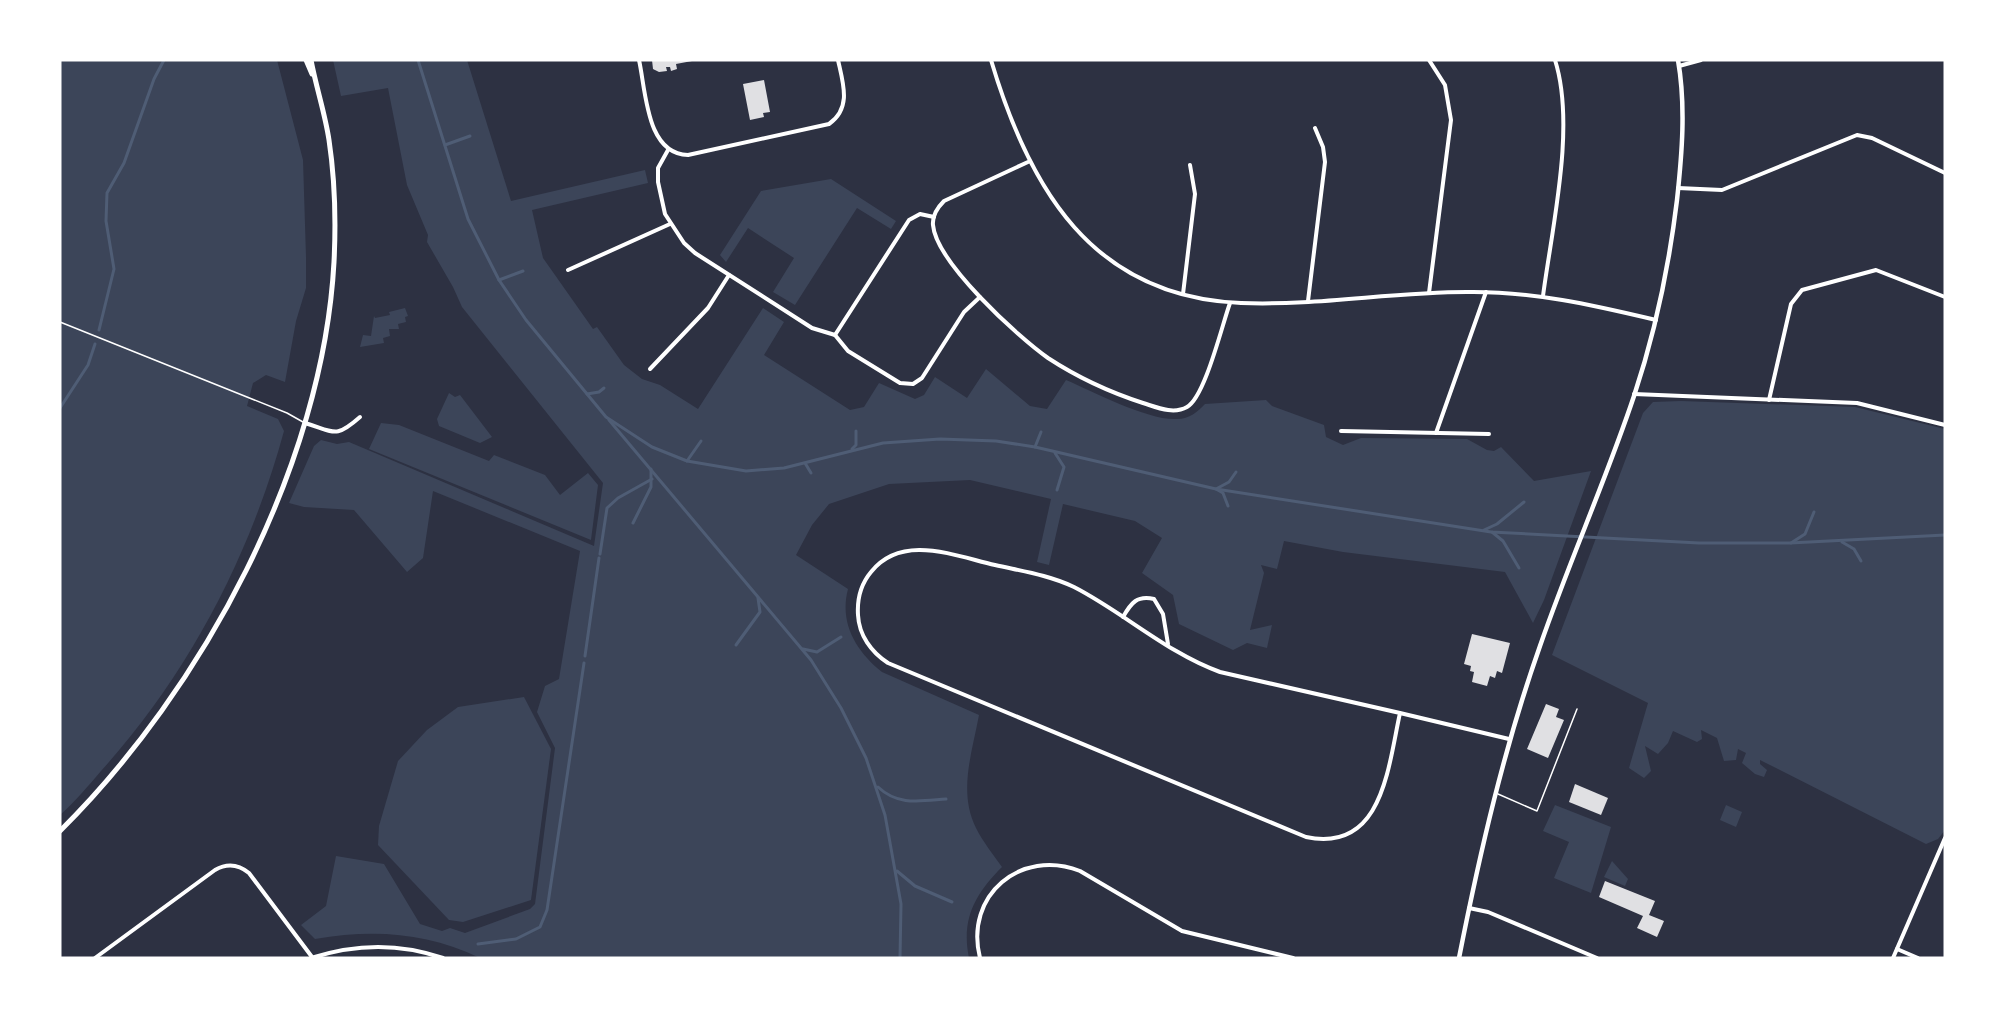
<svg xmlns="http://www.w3.org/2000/svg" width="2005" height="1018" font-family="Poppins,sans-serif">
<style>
.green{fill:#3c4559}
.lines{fill:none;stroke-linecap:round;stroke-linejoin:round}
.stream{stroke:#4f5d75;stroke-width:3}
.building{fill:#e0e0e3}
.service{stroke:#fff;stroke-width:1.5}
.minor{stroke:#fff;stroke-width:4}
.tertiary{stroke:#fff;stroke-width:4.5}
.secondary{stroke:#fff;stroke-width:5}
</style>
<rect width="100%" height="100%" fill="#2d3142"/>
<!-- green -->
<g class="green">
<path d="M60 60H277L303 160 306 257V288L296 321 285 382 266 375 253 383 247 406 278 419 284 431C250 556 188 675 101 771 88 786 75 802 60 815Z"/>
<path d="M333 60H467L511 201 645 170 648 183 532 210 543 258 593 329 597 327 624 365 642 379 660 385 698 409 763 308 784 322 764 355 850 410 864 407 879 383 915 399 924 395 935 377 967 398 986 369 1030 406 1047 409 1066 380C1094 392 1149 421 1177 419 1190 419 1197 412 1205 404L1266 400 1272 406 1324 425 1326 437 1343 445 1361 438 1467 439 1487 450 1494 451 1501 447 1534 481 1591 471 1544 600 1533 623 1505 572 1343 552 1284 541 1277 569 1261 565 1264 573 1250 630 1272 625 1267 648 1247 643 1233 650 1179 624 1173 595 1142 573 1162 538 1135 521 1063 504 1049 565 1037 562 1051 499 970 480 889 484 829 504 812 525 796 555 848 589C839 623 856 651 882 672L979 715C972 753 958 792 976 828 983 842 993 854 1002 867 975 894 961 919 969 958H480C426 932 373 929 315 939L301 925 326 906 336 856 384 864 420 924 442 931 450 928 465 933 530 909 535 904 555 748 537 712 545 686 559 679 580 551 433 491 423 558 407 572 354 510 304 507 289 503 314 446 321 440 337 444 349 442 594 546 603 483 462 307 453 287 427 242 428 235 407 185 388 88 341 96Z"/>
<path d="M831 179 896 221 891 229 857 208 795 305 773 292 794 258 748 228 726 262 720 255 761 191Z"/>
<path d="M405 308 408 316 405 317 406 322 398 324 399 329H389L390 336 383 338 384 343 360 347 363 335 371 336 374 316 375 318 390 315 389 312Z"/>
<path d="M449 393 455 397 460 395 492 437 480 443 439 426 437 419Z"/>
<path d="M1681 401 1855 407 1945 429V830L1938 839 1926 844 1760 760V764L1767 770 1764 777 1755 774 1742 763 1746 753 1738 749 1736 760 1724 761 1717 738 1701 730 1702 739 1697 742 1673 731 1668 743 1658 754 1645 746 1651 771 1644 778 1629 768 1648 703 1552 655 1643 413 1653 402Z"/>
<path d="M381 423 399 425 489 461 494 455 545 475 560 495 588 473 598 485 591 540 369 449Z"/>
<path d="M524 697 551 749 531 900 463 922 449 920 378 845 379 826 398 761 427 730 458 707Z"/>
<path d="M1555 805 1611 827 1591 893 1554 878 1569 842 1543 831Z"/>
<path d="M1726 805 1742 812 1736 827 1720 820Z"/>
<path d="M1612 861 1628 879 1625 886 1604 877Z"/>
</g>
<g class="lines">
<!-- stream -->
<g class="stream">
<path d="M418 60 468 219 499 280 526 320 606 417 652 447 687 461 746 471 784 468 883 443 940 439 996 441 1035 447 1216 489 1491 532 1699 543H1790L1945 535"/>
<path d="M445 145 470 136"/>
<path d="M499 280 523 271"/>
<path d="M99 330 114 269 106 221 107 193 124 163 154 79 164 60"/>
<path d="M587 394 599 392 604 388"/>
<path d="M60 408 88 365 95 344"/>
<path d="M609 420 811 660 841 708 866 758 885 815 901 904 900 958"/>
<path d="M1035 447 1041 432"/>
<path d="M852 449 856 445V431"/>
<path d="M1055 453 1064 467 1057 490"/>
<path d="M687 461 701 441"/>
<path d="M805 463 811 473"/>
<path d="M1228 506 1223 493 1216 489 1229 482 1236 472"/>
<path d="M633 523 651 487V469"/>
<path d="M1484 530 1497 524 1524 502"/>
<path d="M1492 532 1503 541 1519 568"/>
<path d="M1842 542 1854 549 1861 561"/>
<path d="M1791 543 1805 534 1814 512"/>
<path d="M600 554 607 508 618 498 652 479"/>
<path d="M736 645 760 612 758 598"/>
<path d="M803 649 817 652 841 637"/>
<path d="M585 656 599 558"/>
<path d="M878 787C898 806 920 801 946 799"/>
<path d="M897 871 915 886 952 902"/>
<path d="M478 944 516 939 540 927 547 910 584 663"/>
</g>
</g>
<!-- building -->
<g class="building">
<path d="M652 60H692V61L676 64 677 69 671 71 670 67H666L667 71 659 72 653 69Z"/>
<path d="M764 80 770 112 763 113 764 117 750 120 743 84Z"/>
<path d="M1472 634 1510 643 1502 673 1497 671 1495 678 1490 676 1487 686 1472 682 1474 672 1470 671 1471 666 1464 664Z"/>
<path d="M1546 704 1559 709 1556 717 1564 720 1548 758 1527 749Z"/>
<path d="M1575 784 1608 798 1601 815 1569 802Z"/>
<path d="M1605 881 1655 901 1649 915 1664 921 1657 937 1637 928 1643 916 1599 897Z"/>
</g>
<g class="lines">
<!-- service -->
<g class="service">
<path d="M60 322 287 413 303 422"/>
<path d="M1498 794 1537 811 1577 709"/>
</g>
<!-- minor -->
<g class="minor">
<path d="M639 60C646 91 646 154 688 155L829 124C852 108 843 83 838 60"/>
<path d="M991 60C1029 188 1092 297 1241 303 1316 306 1392 292 1467 292 1532 291 1593 305 1656 320"/>
<path d="M1679 66 1701 60"/>
<path d="M668 150 658 168V182L665 214 684 243 695 253 812 328 835 335 848 351 900 383 913 384 922 378 964 312 980 297"/>
<path d="M1028 162 944 201C937 208 932 215 933 225 936 262 1018 337 1048 358 1077 377 1109 392 1143 403 1156 407 1173 415 1187 407 1205 397 1222 325 1230 303"/>
<path d="M1678 188 1722 190 1857 135 1872 138 1945 173"/>
<path d="M568 270 670 224"/>
<path d="M1429 293 1451 120 1445 85 1429 60"/>
<path d="M1183 294 1195 194 1190 165"/>
<path d="M1543 296C1552 227 1576 126 1555 60"/>
<path d="M1308 301 1325 162 1323 147 1315 128"/>
<path d="M835 335 909 220 920 214 934 217"/>
<path d="M650 369 708 308 729 275"/>
<path d="M1634 394 1857 403 1945 425"/>
<path d="M1769 400 1791 304 1802 290 1876 270 1945 297"/>
<path d="M305 423C335 432 335 439 360 417"/>
<path d="M1341 431 1489 434"/>
<path d="M1436 433 1486 292"/>
<path d="M1123 617C1131 603 1137 595 1154 599L1163 614 1168 644"/>
<path d="M1400 713 1220 672C1167 653 1123 612 1074 587 1049 575 1021 571 995 565 955 556 902 533 871 572 861 584 857 599 858 615 859 635 871 652 888 663L1306 837C1383 853 1388 767 1400 713L1509 739"/>
<path d="M1469 908 1488 912 1597 958"/>
<path d="M1897 949 1918 958"/>
<path d="M95 958 215 870C227 863 238 864 249 873L312 957"/>
<path d="M311 958C354 944 400 943 443 958"/>
<path d="M980 958C964 895 1021 848 1080 871L1182 931 1293 958"/>
<path d="M1893 958 1945 838"/>
</g>
<!-- tertiary -->
<path class="tertiary" d="M1459 958C1480 852 1504 748 1540 646 1569 562 1606 480 1634 396 1655 333 1669 266 1677 200 1682 154 1686 106 1678 60"/>
<!-- secondary -->
<g class="secondary">
<path d="M306 60 312 74"/>
<path d="M60 831C203 689 323 466 334 262 336 222 335 180 329 140 325 113 316 87 311 60"/>
</g>
</g>
<!-- border -->
<rect width="2005" height="1018" fill="none" stroke="#ffffff" stroke-width="123"/>
</svg>
